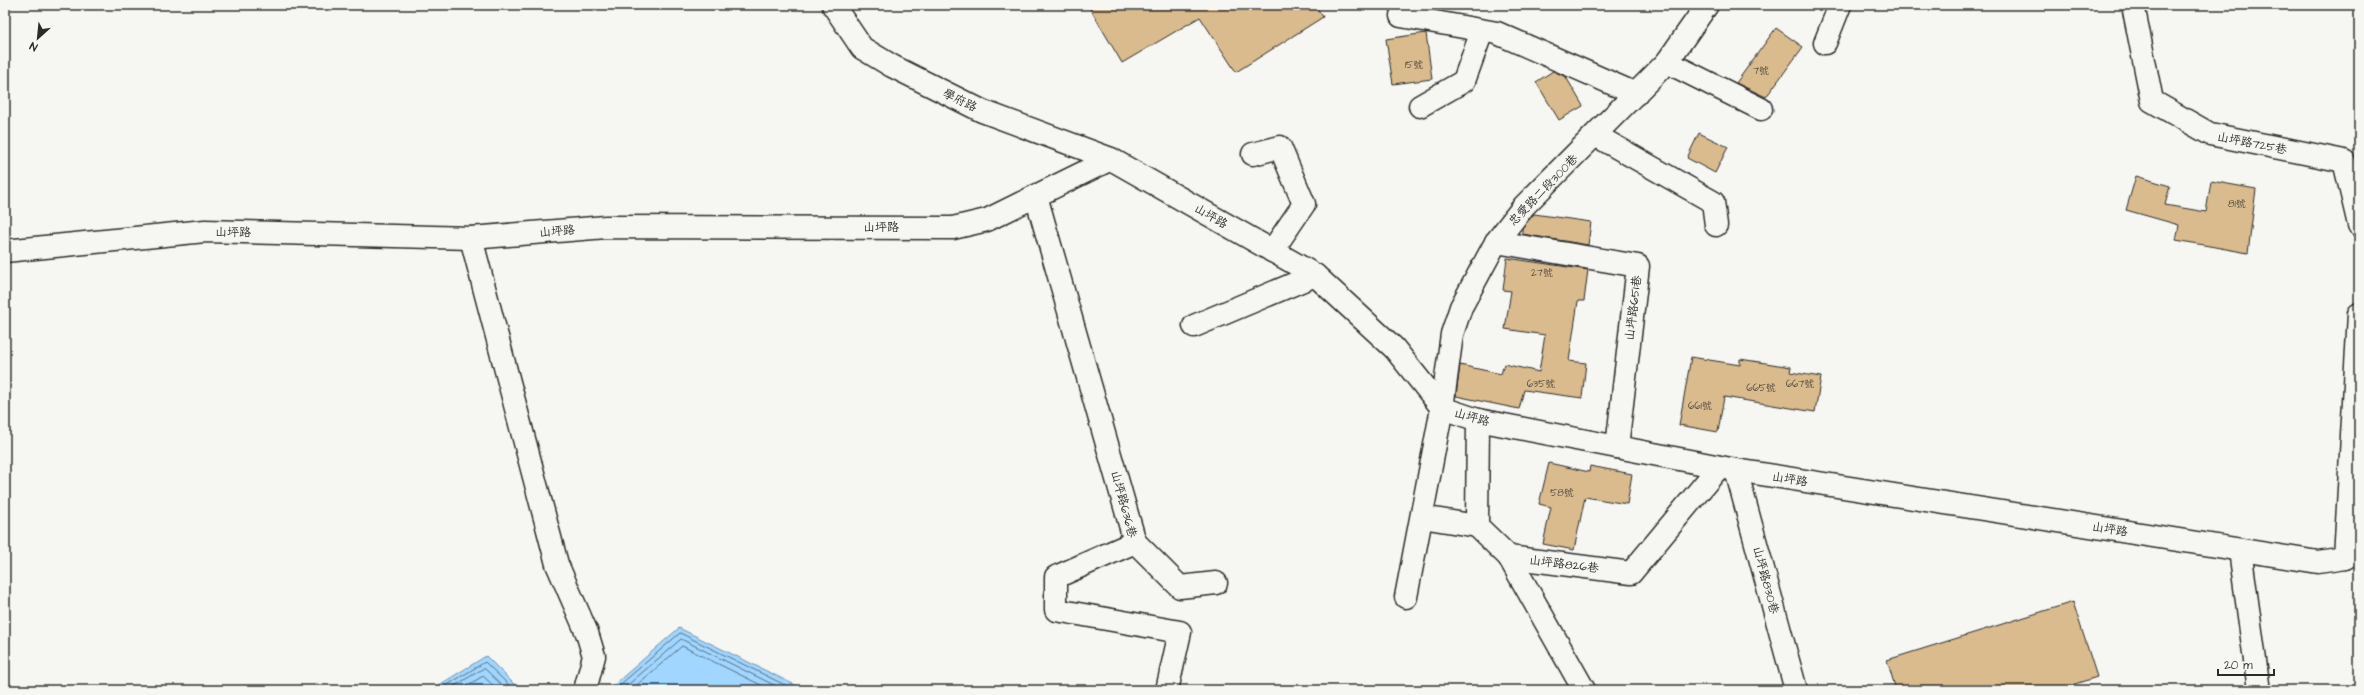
<svg xmlns="http://www.w3.org/2000/svg" width="2364" height="695" font-family="'Architects Daughter','LXGW WenKai TC',sans-serif">
<style>
.water{fill:#a0d6ff;stroke:#7192aa}
.lines{fill:none;stroke-linecap:round;stroke-linejoin:round}
.shore{stroke:#5a6f80;stroke-width:1}
.building{fill:#d9bb8d;stroke:#2b2b2b}
.minor-casing{stroke:#2b2b2b;stroke-width:25}
.minor{stroke:#f6f6f2;stroke-width:22}
.labels{text-anchor:middle;stroke-width:3;stroke-linejoin:round;paint-order:stroke}
.number-label{font-size:10px;fill:#564f44}
.street-label{font-size:12px;fill:#2b2b2b;stroke:#f6f6f2}
</style>
<rect width="100%" height="100%" fill="#f6f6f2"/>
<filter id="ink" filterUnits="userSpaceOnUse"><feTurbulence type="fractalNoise" baseFrequency=".025" numOctaves="2"/><feDisplacementMap in="SourceGraphic" scale="8" xChannelSelector="R" yChannelSelector="G"/><feConvolveMatrix kernelMatrix="1 2 1 2 8 2 1 2 1" color-interpolation-filters="sRGB"/></filter>
<g filter="url(#ink)">
<!-- water -->
<g class="water">
<path d="M679 628 797 686 800 690H608Z"/>
<path d="M486 656 520 690H431Z"/>
</g>
<g class="lines">
<!-- shore -->
<g class="shore">
<path d="M439 690 485 662 514 690"/>
<path d="M448 690 484 668 507 690"/>
<path d="M460 690 483 676 498 690"/>
<path d="M614 690 680 633 795 690"/>
<path d="M622 690 681 639 784 690"/>
<path d="M631 690 682 646 771 690"/>
</g>
</g>
<!-- building -->
<g class="building">
<path d="M1088 5H1315L1323 17 1236 72 1200 17 1122 63Z"/>
<path d="M1776 28 1803 47 1766 97 1736 83Z"/>
<path d="M1426 33 1432 79 1393 84 1386 39Z"/>
<path d="M1553 71 1566 77 1583 106 1559 120 1536 82Z"/>
<path d="M1699 133 1728 147 1715 173 1687 158Z"/>
<path d="M2136 176 2170 186 2165 205 2206 212 2211 181 2256 189 2248 253 2176 240 2179 225 2126 210Z"/>
<path d="M1534 214 1591 222 1588 245 1522 234V228Z"/>
<path d="M1507 258 1588 270 1584 301H1578L1569 361 1586 363 1582 398 1524 390 1519 409 1456 396 1460 365 1501 374 1504 364 1539 372 1545 335 1505 329 1511 291 1503 290Z"/>
<path d="M1691 357 1740 365V359L1791 367 1790 372 1821 377 1815 412 1724 397 1718 432 1679 425Z"/>
<path d="M1549 463 1589 472 1590 466 1632 474 1627 504 1585 497 1574 550 1543 544 1551 507 1539 504Z"/>
<path d="M2073 602 2097 677 2056 690H1896L1887 660Z"/>
</g>
<g class="lines">
<defs>
<g id="minor">
<path d="M833 5 862 48 892 66 982 111 1111 159"/>
<path d="M2133 5 2152 101 2210 134 2344 161 2359 225"/>
<path d="M1401 16 1497 33 1636 94"/>
<path d="M1825 43 1840 5"/>
<path d="M1667 62 1761 109"/>
<path d="M1420 106 1464 81 1482 31"/>
<path d="M1595 135 1713 202 1716 225"/>
<path d="M1253 154 1280 147 1304 204 1272 251"/>
<path d="M1036 196 1135 542 1056 577V610L1180 632 1167 690"/>
<path d="M471 238 557 564 587 633 594 656 585 690"/>
<path d="M1496 242 1638 266 1617 447"/>
<path d="M5 251 205 231 471 238 606 227 953 228 987 220 1111 159 1315 275 1394 348 1442 408 1478 420 1736 470 2318 562 2345 558 2359 550"/>
<path d="M1194 326 1315 275"/>
<path d="M1478 420 1477 526 1509 557 1631 573 1719 467"/>
<path d="M1736 470 1796 690"/>
<path d="M1422 517 1477 526"/>
<path d="M1135 542 1180 587 1216 583"/>
<path d="M2240 550 2259 690"/>
<path d="M1509 557 1584 690"/>
<path d="M2345 558 2359 314"/>
<path d="M1406 597 1442 408 1452 334 1461 307 1496 242 1524 206 1667 62 1707 5"/>
</g>
</defs>
<!-- minor casing -->
<use href="#minor" class="minor-casing"/>
<!-- minor -->
<use href="#minor" class="minor"/>
</g>
</g>
<g class="labels">
<!-- number labels -->
<g class="number-label">
<text x="1414" y="68">15號</text>
<text x="1761" y="74">7號</text>
<text x="2237" y="207">81號</text>
<text x="1542" y="276">27號</text>
<text x="1541" y="387">635號</text>
<text x="1800" y="387">667號</text>
<text x="1761" y="391">665號</text>
<text x="1700" y="409">661號</text>
<text x="1562" y="496">58號</text>
</g>
<!-- street labels -->
<g class="street-label">
<text transform="translate(960 100) rotate(26)" y="4">學府路</text>
<text transform="translate(2252 143) rotate(11)" y="4">山坪路725巷</text>
<text transform="translate(1543 190) rotate(-46)" y="4">忠愛路二段300巷</text>
<text transform="translate(1211 216) rotate(30)" y="4">山坪路</text>
<text x="881" y="231">山坪路</text>
<text transform="translate(557 231) rotate(-5)" y="4">山坪路</text>
<text transform="translate(233 232) rotate(1)" y="4">山坪路</text>
<text transform="translate(1633 308) rotate(-83)" y="4">山坪路651巷</text>
<text transform="translate(1472 417) rotate(16)" y="4">山坪路</text>
<text transform="translate(1790 479) rotate(9)" y="4">山坪路</text>
<text transform="translate(1124 504) rotate(75)" y="4">山坪路636巷</text>
<text transform="translate(2110 529) rotate(9)" y="4">山坪路</text>
<text transform="translate(1564 564) rotate(7)" y="4">山坪路826巷</text>
<text transform="translate(1766 580) rotate(75)" y="4">山坪路830巷</text>
</g>
</g>
<!-- margin -->
<rect width="2364" height="695" fill="none" stroke="#f6f6f2" stroke-width="20"/>
<rect x="10" y="10" width="2344" height="675" fill="none" stroke="#2b2b2b" stroke-width="1.5" filter="url(#ink)"/>
<!-- north arrow -->
<g transform="translate(38 38) rotate(207)" stroke="#f6f6f2" stroke-width="3" paint-order="stroke">
<path d="M0-3L7 15L0 10L-7 15Z" fill="#2b2b2b"/>
<text y="-6" font-size="11" font-weight="bold" text-anchor="middle" fill="#2b2b2b">N</text>
</g>
<!-- scale -->
<path d="M2218 669v6h56v-6" fill="none" stroke="#2b2b2b" stroke-width="2"/>
<text x="2224" y="669" font-size="12" fill="#2b2b2b" stroke="#f6f6f2" stroke-width="3" paint-order="stroke">20 m</text>
</svg>
